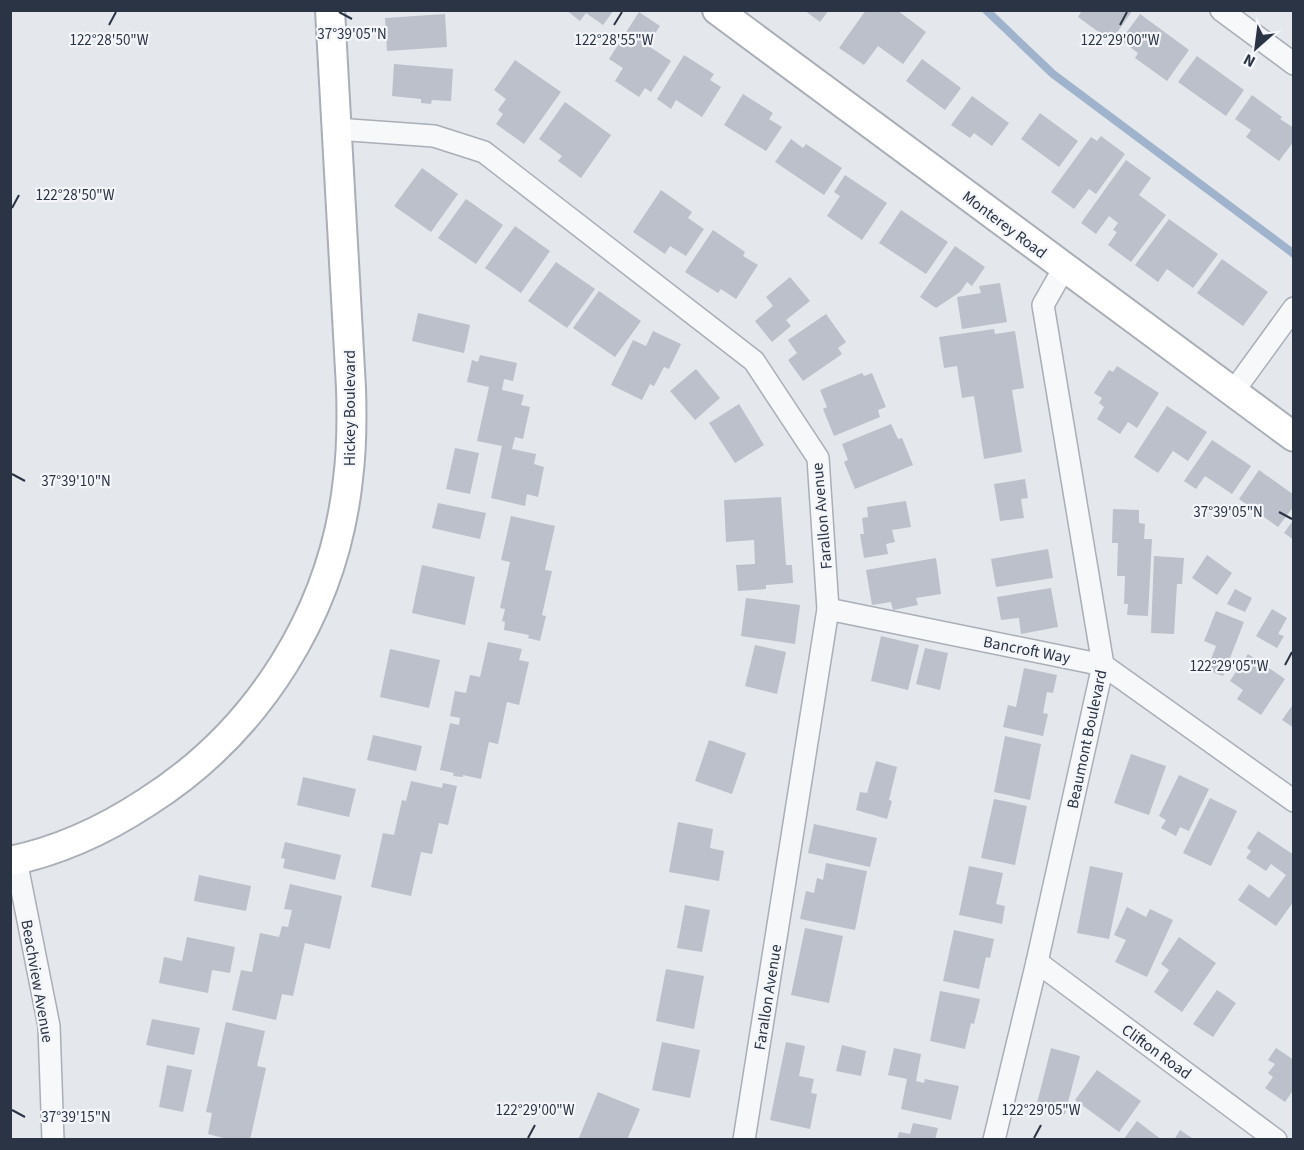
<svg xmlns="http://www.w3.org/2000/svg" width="1304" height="1150" font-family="'Source Sans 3',sans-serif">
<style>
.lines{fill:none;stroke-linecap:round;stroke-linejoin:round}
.stream{stroke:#9fb4cc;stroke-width:8}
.building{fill:#bbc0ca}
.street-casing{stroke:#a9aeb7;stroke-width:24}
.secondary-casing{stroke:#a9aeb7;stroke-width:32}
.street{stroke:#f7f8fa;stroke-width:21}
.secondary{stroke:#fff;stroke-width:28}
.ticks{fill:none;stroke:#2b3445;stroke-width:2}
.labels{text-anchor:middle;stroke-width:4.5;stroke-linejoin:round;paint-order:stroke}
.street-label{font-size:16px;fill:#2b3445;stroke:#f4f6f9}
.ticks-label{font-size:15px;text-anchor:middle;fill:#2b3445;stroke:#f4f6f9;stroke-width:4.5;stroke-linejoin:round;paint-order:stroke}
</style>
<rect width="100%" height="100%" fill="#e4e7ec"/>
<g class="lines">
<!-- stream -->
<path class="stream" d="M986 10 1053 74 1294 254"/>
</g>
<!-- building -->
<g class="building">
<path d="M566 10H614L603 25 586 13 580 21Z"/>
<path d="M804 10H829L820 22Z"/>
<path d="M866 10H897L926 32 903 64 878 46 864 65 839 48Z"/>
<path d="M1079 10H1133L1111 41 1078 17 1081 12Z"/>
<path d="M639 12 660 26 647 45 671 61 651 92 645 88 639 97 615 81 623 68 609 59Z"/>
<path d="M445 14 447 47 387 51 385 18Z"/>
<path d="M1140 14 1189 50 1167 81 1135 58 1138 53 1121 40Z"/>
<path d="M684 55 714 74 710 80 721 87 702 117 676 100 671 109 657 99Z"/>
<path d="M1197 56 1244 90 1226 116 1178 82Z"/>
<path d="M922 59 961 88 945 110 906 81Z"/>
<path d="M515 60 561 92 524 144 496 124 503 114 498 110 506 99 494 90Z"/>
<path d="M394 64 453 69 451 101 432 100 431 104 421 103V99L392 96Z"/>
<path d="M743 94 773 113 769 119 782 127 766 151 724 125Z"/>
<path d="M1252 95 1282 117 1280 119 1294 128V141L1279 161 1246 137 1251 130 1235 119Z"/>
<path d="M972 96 1009 123 992 146 974 133 970 138 951 125Z"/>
<path d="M565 102 611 135 581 178 558 161 562 156 539 139Z"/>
<path d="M1040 113 1078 141 1059 167 1021 139Z"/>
<path d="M1101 136 1125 154 1096 194 1089 189 1074 209 1051 192 1091 137 1097 141Z"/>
<path d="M791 139 803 148 806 144 842 168 824 195 775 162Z"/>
<path d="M1126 160 1151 178 1139 195 1166 215 1131 262 1108 245 1117 232 1113 230 1118 223 1109 216 1096 234 1081 223Z"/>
<path d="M422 168 458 194 431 232 394 206Z"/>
<path d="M845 175 887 203 862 240 827 216 840 196 834 192Z"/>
<path d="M661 190 692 212 688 218 704 229 686 256 670 246 665 254 633 232Z"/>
<path d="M466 199 503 225 476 264 438 238Z"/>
<path d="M901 210 948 242 926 274 879 243Z"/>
<path d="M1169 219 1218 254 1193 288 1167 269 1158 282 1135 265Z"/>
<path d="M515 226 550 251 521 293 485 268Z"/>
<path d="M713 230 745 252 743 256 758 265 736 299 721 289 718 293 685 272Z"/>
<path d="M955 246 985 267 972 286 967 282 960 292 936 308 920 297Z"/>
<path d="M1222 259 1268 292 1243 326 1197 293Z"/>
<path d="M556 262 595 289 567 328 528 301Z"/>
<path d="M790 277 810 301 786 320 791 326 772 342 755 321 773 306 766 297Z"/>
<path d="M1000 283 1007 322 962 329 957 297 981 293 979 286Z"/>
<path d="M599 291 641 321 615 357 573 328Z"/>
<path d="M418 313 470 325 464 353 412 341Z"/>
<path d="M826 314 846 342 838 348 842 354 803 381 788 360 797 353 788 340Z"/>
<path d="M994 329 995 334 1015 331 1024 388 1012 390 1022 452 984 459 974 396 962 398 957 366 944 368 939 337Z"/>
<path d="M653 331 681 344 669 369 664 367 654 386 650 384 642 400 611 385 633 340 646 346Z"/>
<path d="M480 355 517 363 513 381 504 379 502 390 524 395 521 405 530 407 523 439 515 437 512 449 536 454 534 464 544 467 538 497 527 494 525 506 491 498 502 446 477 441 489 387 467 382 472 360 478 362Z"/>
<path d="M1117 366 1159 393 1137 428 1128 422 1120 434 1097 419 1104 407 1099 403 1102 398 1094 393 1109 370 1113 372Z"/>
<path d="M696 369 720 398 695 420 670 391Z"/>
<path d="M862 373 864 376 872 373 886 407 878 410 880 417 834 436 823 409 827 407 820 390Z"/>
<path d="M739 404 764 445 735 463 709 423Z"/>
<path d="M1167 406 1207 432 1188 461 1173 451 1158 473 1134 457Z"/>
<path d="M891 424 898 439 902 438 913 465 855 489 844 462 848 460 842 444Z"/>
<path d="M1212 440 1251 466 1232 494 1205 476 1196 489 1184 481Z"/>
<path d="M455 448 479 453 470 494 446 489Z"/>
<path d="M1259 470 1294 495V506L1278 527 1239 499Z"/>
<path d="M1025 479 1028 498 1021 499 1024 518 1000 521 994 484Z"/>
<path d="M781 497 786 565H792L793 583 766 585V589L738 591 736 565 755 564 754 540 726 542 724 500Z"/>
<path d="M906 501 911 527 892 530 895 542 886 544 888 554 864 558 860 534H864L862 518 868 517 867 507Z"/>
<path d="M438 503 486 513 480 539 432 528Z"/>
<path d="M1113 509 1139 510V523L1145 524 1144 539H1152L1148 616 1127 615 1128 604H1124L1125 576H1117L1118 543H1112Z"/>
<path d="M511 516 555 526 545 570 552 571 542 615 546 616 540 641 528 638 529 635 504 630 505 622 502 621 505 609 500 608 510 562 501 560Z"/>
<path d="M1294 519V540L1284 533Z"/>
<path d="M1048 549 1053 578 996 587 991 559Z"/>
<path d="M1207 555 1232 573 1217 595 1192 578Z"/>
<path d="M1154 556 1184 558 1182 584H1177L1174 634 1151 633Z"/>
<path d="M936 558 941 594 916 598 918 605 893 610 891 602 872 605 866 570Z"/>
<path d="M422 565 475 577 465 625 412 613Z"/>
<path d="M1051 588 1058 627 1021 634 1019 618 1001 620 997 597Z"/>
<path d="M1235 589 1252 598 1245 612 1227 604Z"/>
<path d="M746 598 800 605 795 644 741 636Z"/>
<path d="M1272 609 1287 618 1278 634 1284 636 1277 648 1256 636Z"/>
<path d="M1216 611 1244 622 1223 676 1207 670 1216 646 1204 641Z"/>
<path d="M881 636 919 645 908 690 871 681Z"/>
<path d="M488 642 522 649 519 660 529 662 519 705 507 702 498 744 489 742 481 779 463 775V777L453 776 454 773 440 770 450 723 459 725 460 718 450 716 455 691 466 693 470 675 480 677Z"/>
<path d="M755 645 786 652 777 694 745 686Z"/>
<path d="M925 648 948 653 940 690 916 684Z"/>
<path d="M390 649 440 660 429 708 380 697Z"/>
<path d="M1248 654 1285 679 1261 715 1237 699 1243 690 1230 681Z"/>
<path d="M1024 668 1057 675 1053 693 1047 692 1043 713 1048 714 1043 736 1003 727 1008 705 1016 707Z"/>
<path d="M1294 703V728L1282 720Z"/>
<path d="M373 735 422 746 416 771 367 760Z"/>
<path d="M1005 736 1041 744 1030 800 994 792Z"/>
<path d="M709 740 746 753 732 794 695 781Z"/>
<path d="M1131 754 1166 766 1149 815 1114 803Z"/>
<path d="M876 761 897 767 889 800 892 801 887 819 856 810 860 792 867 793Z"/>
<path d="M1179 775 1209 789 1189 831 1180 827 1176 836 1161 828 1166 820 1159 816Z"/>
<path d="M303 777 356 789 349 817 297 805Z"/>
<path d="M411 781 442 788 443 783 457 786 448 825 439 823 432 854 421 852 411 896 371 887 383 833 394 835 402 800 406 801Z"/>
<path d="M1210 798 1237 811 1211 866 1183 853Z"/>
<path d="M994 799 1027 806 1015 865 981 858Z"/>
<path d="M678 822 713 829 710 848 724 851 719 881 669 872Z"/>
<path d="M814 824 877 838 870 867 808 853Z"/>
<path d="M1258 831 1294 855V901L1276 926 1238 900 1249 884 1269 898 1286 875 1271 864 1266 871 1246 858 1251 851 1247 848Z"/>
<path d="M285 842 341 855 335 880 283 868 285 859 281 858Z"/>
<path d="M826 863 867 871 855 930 800 919 806 891 814 893 817 878 823 880Z"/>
<path d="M969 866 1003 873 996 904 1005 906 1002 924 959 915Z"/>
<path d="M1090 866 1123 873 1109 939 1077 933Z"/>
<path d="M199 875 251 886 246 911 194 901Z"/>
<path d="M290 884 342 896 330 949 305 943 293 996 282 994 276 1020 232 1010 241 970 252 972 260 933 279 937 282 926 288 927 292 910 284 909Z"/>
<path d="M685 905 710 910 702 952 677 948Z"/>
<path d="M1127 907 1146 917 1150 909 1173 920 1147 977 1115 962 1126 940 1114 935Z"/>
<path d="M805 928 843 936 829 1003 791 995Z"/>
<path d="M954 930 994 939 990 958 986 957 979 989 943 981Z"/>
<path d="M187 937 235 947 230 973 212 970 208 993 159 983 164 957 182 961Z"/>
<path d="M1179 937 1216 963 1182 1012 1154 992 1169 970 1161 964Z"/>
<path d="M666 969 704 976 694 1029 656 1021Z"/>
<path d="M1217 990 1236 1003 1213 1037 1193 1024Z"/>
<path d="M940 991 980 999 974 1024 971 1023 965 1049 930 1041Z"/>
<path d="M152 1019 200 1028 194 1055 146 1045Z"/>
<path d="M226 1022 265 1031 257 1066 266 1068 250 1140H231L208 1134 212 1113 206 1112Z"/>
<path d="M662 1042 700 1050 690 1098 652 1090Z"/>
<path d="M786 1042 805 1046 799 1076 814 1079 811 1093 817 1094 810 1129 770 1120Z"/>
<path d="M842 1045 866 1051 861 1076 836 1071Z"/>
<path d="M894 1048 921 1054 916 1081 924 1083 925 1079 959 1086 951 1120 901 1109 907 1079 888 1075Z"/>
<path d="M1051 1048 1080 1056 1065 1114 1036 1107Z"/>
<path d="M1276 1048 1294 1060V1089L1285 1102 1265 1088 1273 1077 1268 1073 1275 1064 1268 1060Z"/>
<path d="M167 1065 192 1070 183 1112 159 1107Z"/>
<path d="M1097 1070 1141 1101 1119 1132 1075 1100Z"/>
<path d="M598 1092 640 1109 627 1140H578Z"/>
<path d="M1137 1121 1162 1140H1123Z"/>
<path d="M913 1123 938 1128 935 1140H897L899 1132 910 1134Z"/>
<path d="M1180 1130 1195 1140H1174Z"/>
</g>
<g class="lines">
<defs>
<g id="street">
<path d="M1221 10 1294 64"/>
<path d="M336 129 434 136 484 152 754 361 818 458 828 609 744 1140"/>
<path d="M1233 392 1294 308"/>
<path d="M828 609 1103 665 1294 801"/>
<path d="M16 860 49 1026 53 1140"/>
<path d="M1037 962 1276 1140"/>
<path d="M994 1140 1037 962 1103 665 1043 305 1064 268"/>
</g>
<g id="secondary">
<path d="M717 10 1294 437"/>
<path d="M10 861C59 851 106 829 147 802 259 731 334 611 348 479 352 448 352 419 351 388L330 10"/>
</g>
</defs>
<!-- street casing -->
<use href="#street" class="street-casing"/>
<!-- secondary casing -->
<use href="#secondary" class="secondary-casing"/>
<!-- street -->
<use href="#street" class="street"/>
<!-- secondary -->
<use href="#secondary" class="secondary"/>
</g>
<!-- ticks -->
<path class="ticks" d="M339 12 352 19M109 25 116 12M614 25 622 12M1120 25 1127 12M12 208 19 195M12 474 25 481M1279 512 1292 519M1285 665 1292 652M12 1110 25 1117M528 1138 535 1125M1034 1138 1041 1125"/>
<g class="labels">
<!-- street labels -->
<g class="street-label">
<text transform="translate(1005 224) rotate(37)" y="6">Monterey Road</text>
<text transform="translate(349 408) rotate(-90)" y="6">Hickey Boulevard</text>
<text transform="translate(821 516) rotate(-95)" y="6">Farallon Avenue</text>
<text transform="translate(1027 649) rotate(11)" y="6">Bancroft Way</text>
<text transform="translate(1086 739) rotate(-78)" y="6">Beaumont Boulevard</text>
<text transform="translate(38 981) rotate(80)" y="6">Beachview Avenue</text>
<text transform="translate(767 997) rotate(-81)" y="6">Farallon Avenue</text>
<text transform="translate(1157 1051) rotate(36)" y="6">Clifton Road</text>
</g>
</g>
<g class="ticks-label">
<text x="352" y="39">37°39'05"N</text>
<text x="109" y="45">122°28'50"W</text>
<text x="614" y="45">122°28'55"W</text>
<text x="1120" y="45">122°29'00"W</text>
<text x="75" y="200">122°28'50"W</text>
<text x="76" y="486">37°39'10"N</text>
<text x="1228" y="517">37°39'05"N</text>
<text x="1229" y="671">122°29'05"W</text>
<text x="535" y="1115">122°29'00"W</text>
<text x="1041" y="1115">122°29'05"W</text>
<text x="76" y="1122">37°39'15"N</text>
</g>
<!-- border -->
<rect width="1304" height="1150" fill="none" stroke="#2b3445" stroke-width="24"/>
<!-- north arrow -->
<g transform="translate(1256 48) rotate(208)" stroke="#f4f6f9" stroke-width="4.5" paint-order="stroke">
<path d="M0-4.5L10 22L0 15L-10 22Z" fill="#2b3445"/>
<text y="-9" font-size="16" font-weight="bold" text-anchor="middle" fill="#2b3445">N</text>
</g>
</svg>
